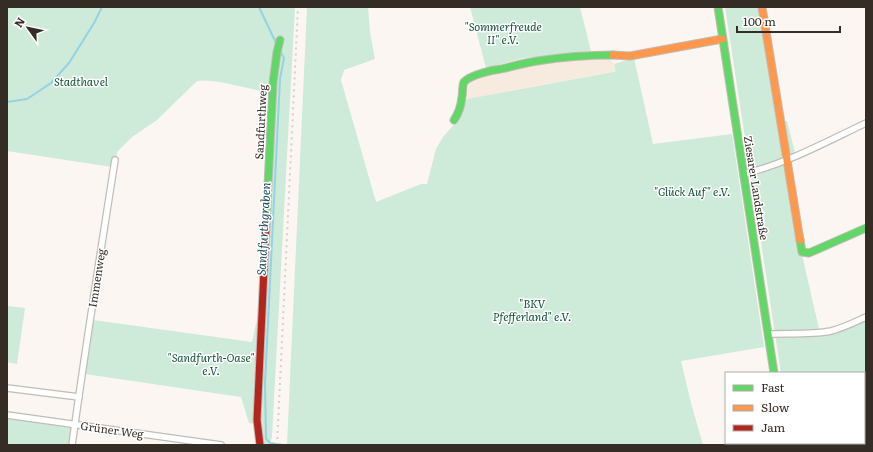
<svg xmlns="http://www.w3.org/2000/svg" width="873" height="452" font-family="Literata,serif">
<style>
.built{fill:#f7ebe0}
.green{fill:#ceead9}
.lines{fill:none;stroke-linecap:round;stroke-linejoin:round}
.stream{stroke:#93d3e4;stroke-width:2}
.street-casing{stroke:#c2bcb7;stroke-width:8}
.fast-casing{stroke:#c2bcb7;stroke-width:9}
.slow-casing{stroke:#c2bcb7;stroke-width:9}
.jam-casing{stroke:#c2bcb7;stroke-width:9}
.street{stroke:#fefefd;stroke-width:5.5}
.fast{stroke:#63d668;stroke-width:7}
.slow{stroke:#ff974d;stroke-width:7}
.jam{stroke:#b3261e;stroke-width:7}
.rail{stroke:#d2d1cf;stroke-width:2;stroke-dasharray:2 4;stroke-linecap:butt}
.labels{text-anchor:middle;stroke-width:3;stroke-linejoin:round;paint-order:stroke}
.park-label{font-size:11px;font-style:italic;fill:#12533b;stroke:#fff}
.street-label{font-size:11px;fill:#352c25;stroke:#fff}
.water-label{font-size:12px;font-style:italic;fill:#1e4854;stroke:#fff}
</style>
<rect width="100%" height="100%" fill="#fbf6f1"/>
<!-- built -->
<path class="built" d="M608 58 614 64 616 71 467 99 469 82 472 79 506 69 553 61Z"/>
<!-- green -->
<g class="green">
<path d="M7 7H293V13V7H295L272 436 270 445H263L259 423 275 92 263 90 262 91C245 88 212 78 197 81L157 120 132 137 117 152 115 166 112 167 7 151Z"/>
<path d="M307 7H368L370 32 375 59 344 70 341 80 376 202 421 184H427L436 149 443 137 457 121 467 99 613 72 616 71 614 64 634 58 653 144 732 134 764 347 681 361 691 403 703 445H287Z"/>
<path d="M470 7H580L591 51 524 58 486 68Z"/>
<path d="M725 7H760L779 122 787 121 795 153 785 157 801 250 819 329 821 334 838 332 866 320V445H792L791 443H864V373H781Z"/>
<path d="M7 306 25 308 17 364 7 362Z"/>
<path d="M259 310 255 424 249 423 241 397 85 374 93 320 252 342Z"/>
<path d="M7 418 71 428 69 445H7Z"/>
</g>
<g class="lines">
<!-- stream -->
<g class="stream">
<path d="M259 7 276 43"/>
<path d="M280 51 284 58 280 79 265 383 266 439 270 443 283 445"/>
<path d="M7 102 27 99 51 83 69 63 94 23 102 7"/>
</g>
<defs>
<g id="street">
<path d="M743 174C786 164 826 142 866 123"/>
<path d="M768 334C788 333 810 335 831 331 843 328 855 322 866 317"/>
<path d="M7 388 79 397"/>
<path d="M7 415 221 445"/>
<path d="M72 445C85 350 100 255 115 160"/>
</g>
<g id="fast">
<path d="M718 7 774 373"/>
<path d="M454 120C459 113 461 106 462 97 463 93 462 86 464 82 470 75 492 70 501 69 513 66 525 63 537 61 562 57 588 55 613 55"/>
<path d="M266 226 273 83 277 52 280 40"/>
<path d="M800 240 802 252 809 253 866 228"/>
</g>
<g id="slow">
<path d="M762 7 800 240"/>
<path d="M613 55 630 56 722 39"/>
<path d="M785 443V445"/>
</g>
<path id="jam" d="M260 445 257 420 266 226"/>
</defs>
<!-- street casing -->
<use href="#street" class="street-casing"/>
<!-- fast casing -->
<use href="#fast" class="fast-casing"/>
<!-- slow casing -->
<use href="#slow" class="slow-casing"/>
<!-- jam casing -->
<use href="#jam" class="jam-casing"/>
<!-- street -->
<use href="#street" class="street"/>
<!-- fast -->
<use href="#fast" class="fast"/>
<!-- slow -->
<use href="#slow" class="slow"/>
<!-- jam -->
<use href="#jam" class="jam"/>
<!-- rail -->
<path class="rail" d="M277 445 298 7"/>
</g>
<g class="labels">
<!-- park labels -->
<g class="park-label">
<text x="503" y="31">"Sommerfreude<tspan x="503" dy="13">II" e.V.</tspan></text>
<text x="81" y="86">Stadthavel</text>
<text x="692" y="196">"Glück Auf" e.V.</text>
<text x="532" y="308">"BKV<tspan x="532" dy="13">Pfefferland" e.V.</tspan></text>
<text x="211" y="362">"Sandfurth-Oase"<tspan x="211" dy="13">e.V.</tspan></text>
</g>
<!-- street labels -->
<g class="street-label">
<text transform="translate(261 122) rotate(-87)" y="4">Sandfurthweg</text>
<text transform="translate(756 188) rotate(81)" y="4">Ziesarer Landstraße</text>
<text transform="translate(97 278) rotate(-81)" y="4">Immenweg</text>
<text transform="translate(112 430) rotate(8)" y="4">Grüner Weg</text>
</g>
<!-- water labels -->
<g class="water-label">
<text transform="translate(264 229) rotate(-87)" y="4">Sandfurthgraben</text>
</g>
</g>
<!-- border -->
<rect width="873" height="452" fill="none" stroke="#352c25" stroke-width="16"/>
<!-- legend -->
<rect x="725" y="372" width="140" height="72" fill="#ffffff" stroke="#aeaba8"/>
<rect x="733" y="385" width="20" height="6" fill="#63d668" stroke="#aeaba8"/>
<text x="761" y="392" font-size="12" fill="#352c25">Fast</text>
<rect x="733" y="405" width="20" height="6" fill="#ff974d" stroke="#aeaba8"/>
<text x="761" y="412" font-size="12" fill="#352c25">Slow</text>
<rect x="733" y="425" width="20" height="6" fill="#b3261e" stroke="#aeaba8"/>
<text x="761" y="432" font-size="12" fill="#352c25">Jam</text>
<!-- north arrow -->
<g transform="translate(28 28) rotate(303)" stroke="#ffffff" stroke-width="3" paint-order="stroke">
<path d="M0-3L7 15L0 10L-7 15Z" fill="#352c25"/>
<text y="-6" font-size="11" font-weight="bold" text-anchor="middle" fill="#352c25">N</text>
</g>
<!-- scale -->
<path d="M737 26v6h103v-6" fill="none" stroke="#352c25" stroke-width="2"/>
<text x="743" y="26" font-size="12" fill="#352c25" stroke="#ffffff" stroke-width="3" paint-order="stroke">100 m</text>
</svg>
